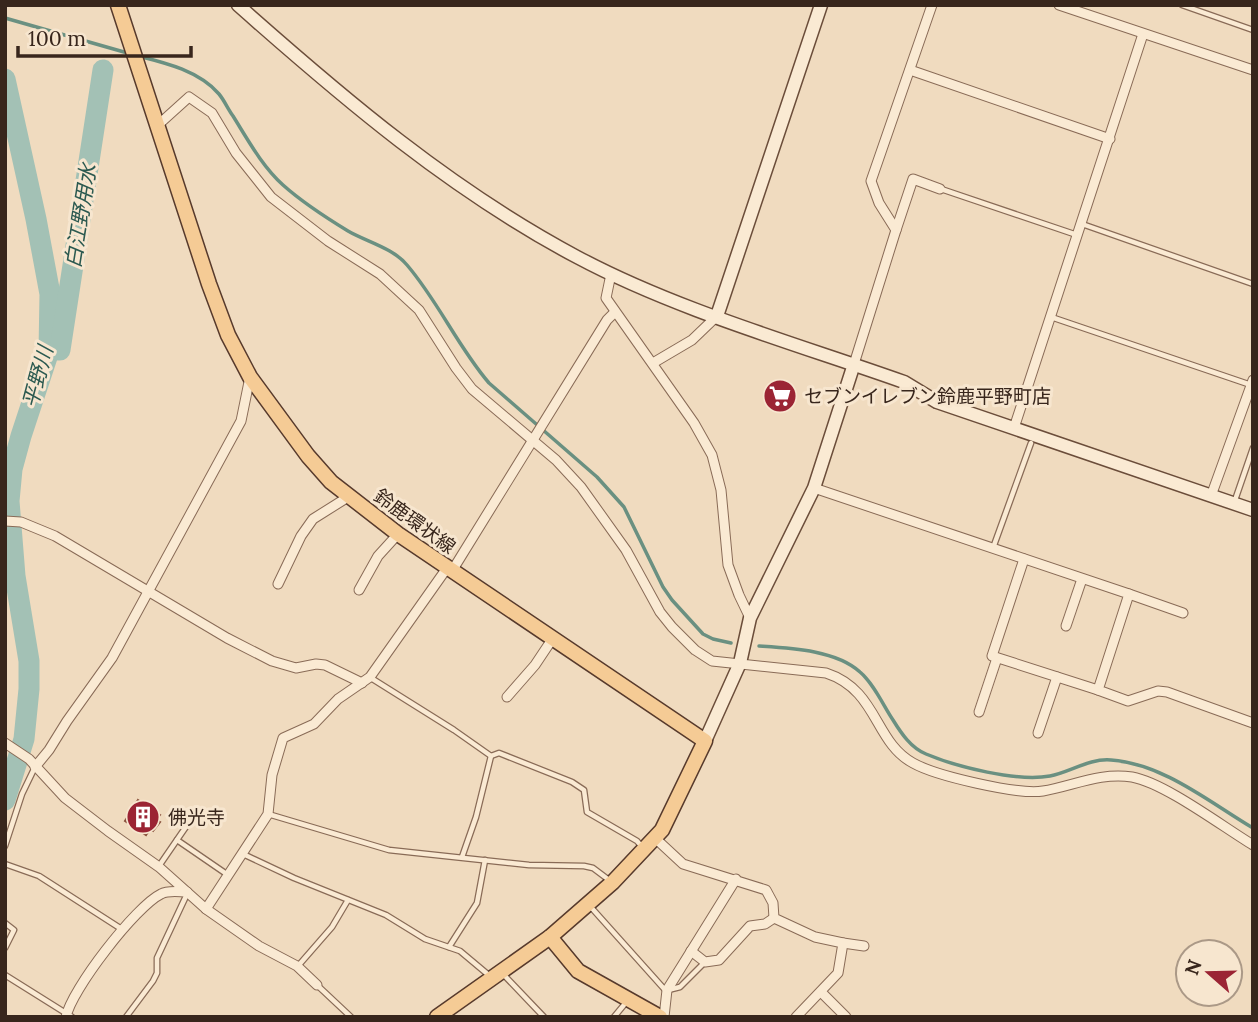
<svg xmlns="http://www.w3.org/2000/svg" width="1258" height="1022" font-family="Lora,'Noto Sans JP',serif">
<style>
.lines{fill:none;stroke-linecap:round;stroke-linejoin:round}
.stream{stroke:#6a9081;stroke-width:3.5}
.river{stroke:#a3c1b5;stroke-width:21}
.building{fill:#d08e74;stroke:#89513c;stroke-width:2}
.lane-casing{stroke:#896b57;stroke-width:7}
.street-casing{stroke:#896b57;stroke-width:11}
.secondary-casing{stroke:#6b4d3a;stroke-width:15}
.primary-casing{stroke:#573a2c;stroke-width:17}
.lane{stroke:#faead3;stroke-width:4.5}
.street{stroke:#faead3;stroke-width:9}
.secondary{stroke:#faead3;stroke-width:12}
.primary{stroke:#f5cb95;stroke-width:14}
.labels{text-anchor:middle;stroke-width:6;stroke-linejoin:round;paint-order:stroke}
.poi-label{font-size:19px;fill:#38261c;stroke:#f7e6cf;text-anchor:start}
.street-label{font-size:19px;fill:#38261c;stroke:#f7e6cf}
.water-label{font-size:21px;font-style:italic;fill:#2b5950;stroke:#f7e6cf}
</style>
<rect width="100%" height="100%" fill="#f0dbbf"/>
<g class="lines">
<!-- stream -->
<g class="stream">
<path d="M5 18 131 54"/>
<path d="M138 56C166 63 199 71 219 94 224 100 228 109 233 116 248 140 262 166 283 185 302 202 325 217 348 231 367 242 393 248 407 265 438 301 458 347 489 383L597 477 624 507 663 587 672 600 703 634 713 639 731 643"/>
<path d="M759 646C790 648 836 650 860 672 874 684 883 705 893 720 901 733 911 748 926 754 957 767 1017 782 1050 776 1070 772 1090 758 1111 760 1164 764 1209 802 1253 828"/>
</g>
<!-- river -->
<g class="river">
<path d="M5 79 36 219 50 294 49 351 21 436 12 469 9 501 15 576 29 661V689L24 739 5 800"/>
<path d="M58 350H60L103 70"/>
</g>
</g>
<!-- building -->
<path class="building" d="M138 800 160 815 156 820 160 822 153 831 150 829 146 835 125 821Z"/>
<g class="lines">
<defs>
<g id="lane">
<path d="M1182 5 1253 30"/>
<path d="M941 189 1077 235"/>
<path d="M1082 224 1253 284"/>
<path d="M1051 317 1251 385"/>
<path d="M1234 503 1253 448"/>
<path d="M993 548 1031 443"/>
<path d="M371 678 454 730 491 756 499 753 572 782 584 790 587 812 637 841 643 848"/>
<path d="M268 814 389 850 529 865 584 866 593 868 609 880"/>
<path d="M177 840 228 875"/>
<path d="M5 846 22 794 35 767"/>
<path d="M243 854 294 878 386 915 425 939 460 951 491 977"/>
<path d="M462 857 476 817 491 756"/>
<path d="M5 864 39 876 123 930"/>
<path d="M159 866 192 818"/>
<path d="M589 905 666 991"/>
<path d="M5 923 14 930 5 948"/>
<path d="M449 947 477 903 485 860"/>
<path d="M298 966 332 927 348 900"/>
<path d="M503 974 544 1017"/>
<path d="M5 975 72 1017"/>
<path d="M318 986 351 1017"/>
<path d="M668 990 680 987 705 962"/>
<path d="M126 1017 153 981 157 973V958L187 894"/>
<path d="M614 1017 628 1000"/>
</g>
<g id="street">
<path d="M1059 5 1253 70"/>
<path d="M910 70 1110 139"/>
<path d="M158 125 189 97 212 113 236 153 271 197 328 241 380 274 419 310 456 368 472 389 556 460 581 487 626 550 660 612 672 627 695 650 712 661 826 673C878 690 874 742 913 763 936 776 1018 795 1043 791 1073 786 1100 772 1132 777 1165 783 1223 827 1253 845"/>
<path d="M896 230 913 179 940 189"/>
<path d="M611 274 606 298 694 423 712 455 721 490 728 565 739 595 750 618"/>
<path d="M653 363 692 340 717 316"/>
<path d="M854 364 896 230 879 203 871 181 932 5"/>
<path d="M1014 428 1143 34"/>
<path d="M814 488 1129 594 1098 690 1128 701 1158 691 1167 692 1253 723"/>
<path d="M1211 496 1253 380"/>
<path d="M5 521 21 522 55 536 227 638 272 661 296 668 316 664 325 665 362 683"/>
<path d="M1024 559 992 656 1098 690"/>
<path d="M452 571 607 320 615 312"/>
<path d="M278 584 301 536 313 519 348 497"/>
<path d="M359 590 378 556 398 534"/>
<path d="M1129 594 1183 613"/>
<path d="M1066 626 1082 579"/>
<path d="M507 697 535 665 553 638"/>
<path d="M979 712 997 658"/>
<path d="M1038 733 1057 677"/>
<path d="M5 743 29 759 65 798 108 831 159 867 206 909 259 946 297 966 317 985"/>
<path d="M35 767 49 750 67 721 112 658 241 421 250 377"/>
<path d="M655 838 683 864 766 890 773 903 774 918 815 937 843 943 838 973 796 1017"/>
<path d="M206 909 268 814 272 775 283 738 314 724 338 699 370 677 447 568"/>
<path d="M843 943 864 946"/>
<path d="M691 951 705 962 719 960 750 926 765 924 774 918"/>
<path d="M821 992 846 1017"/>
<path d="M66 1017C71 990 136 906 161 894 168 890 179 892 187 892"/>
<path d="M664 1017 667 990 736 879"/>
</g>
<g id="secondary">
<path d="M238 5C344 99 451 190 577 257 676 310 797 344 904 382L937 402 1253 510"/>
<path d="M717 316 821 5"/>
<path d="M705 741 740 663 750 618 814 488 854 364"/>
</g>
<g id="primary">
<path d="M118 5 209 284 228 335 250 377 308 456 331 482 398 534 705 741 662 830 613 882 550 937 437 1017"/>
<path d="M550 937 578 971 660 1017"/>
</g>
</defs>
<!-- lane casing -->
<use href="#lane" class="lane-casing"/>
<!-- street casing -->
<use href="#street" class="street-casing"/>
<!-- secondary casing -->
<use href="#secondary" class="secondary-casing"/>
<!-- primary casing -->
<use href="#primary" class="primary-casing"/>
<!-- lane -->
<use href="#lane" class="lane"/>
<!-- street -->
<use href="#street" class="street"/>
<!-- secondary -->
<use href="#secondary" class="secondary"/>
<!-- primary -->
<use href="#primary" class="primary"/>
</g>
<!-- icons -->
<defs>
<symbol id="supermarket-disc" viewBox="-11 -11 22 22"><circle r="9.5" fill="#9b2434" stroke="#f7e6cf"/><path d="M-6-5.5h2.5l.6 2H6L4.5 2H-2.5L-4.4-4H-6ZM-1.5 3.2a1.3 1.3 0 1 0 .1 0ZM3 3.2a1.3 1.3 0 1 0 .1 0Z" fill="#fff"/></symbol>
<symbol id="building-disc" viewBox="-11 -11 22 22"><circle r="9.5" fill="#9b2434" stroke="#f7e6cf"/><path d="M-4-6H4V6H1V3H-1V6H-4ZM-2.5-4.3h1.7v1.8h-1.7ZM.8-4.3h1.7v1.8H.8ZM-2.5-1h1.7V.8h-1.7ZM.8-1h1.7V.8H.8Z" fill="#fff"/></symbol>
</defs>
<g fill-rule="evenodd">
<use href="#supermarket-disc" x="761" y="377" width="38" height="38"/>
<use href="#building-disc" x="124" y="798" width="38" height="38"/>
</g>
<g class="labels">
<!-- poi labels -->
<g class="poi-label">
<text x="804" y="403">セブンイレブン鈴鹿平野町店</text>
<text x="168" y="824">佛光寺</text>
</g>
<!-- street labels -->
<g class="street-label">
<text transform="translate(415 521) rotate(36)" y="7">鈴鹿環状線</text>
</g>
<!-- water labels -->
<g class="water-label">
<text transform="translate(81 216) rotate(-81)" y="7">白江野用水</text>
<text transform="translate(38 377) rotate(-75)" y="7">平野川</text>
</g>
</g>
<!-- border -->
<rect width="1258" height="1022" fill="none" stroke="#38261c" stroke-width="14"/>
<!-- north arrow -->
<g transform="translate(1209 973) rotate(290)"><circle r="33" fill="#f7e6cf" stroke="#ab9987" stroke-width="2"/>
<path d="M0-5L12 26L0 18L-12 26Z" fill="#9b2434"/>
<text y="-10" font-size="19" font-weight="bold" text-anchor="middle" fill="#38261c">N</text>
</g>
<!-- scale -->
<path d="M18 46v10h173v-10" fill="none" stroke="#38261c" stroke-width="3.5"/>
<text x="28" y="46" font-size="21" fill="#38261c" stroke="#f7e6cf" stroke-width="5" paint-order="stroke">100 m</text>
</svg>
